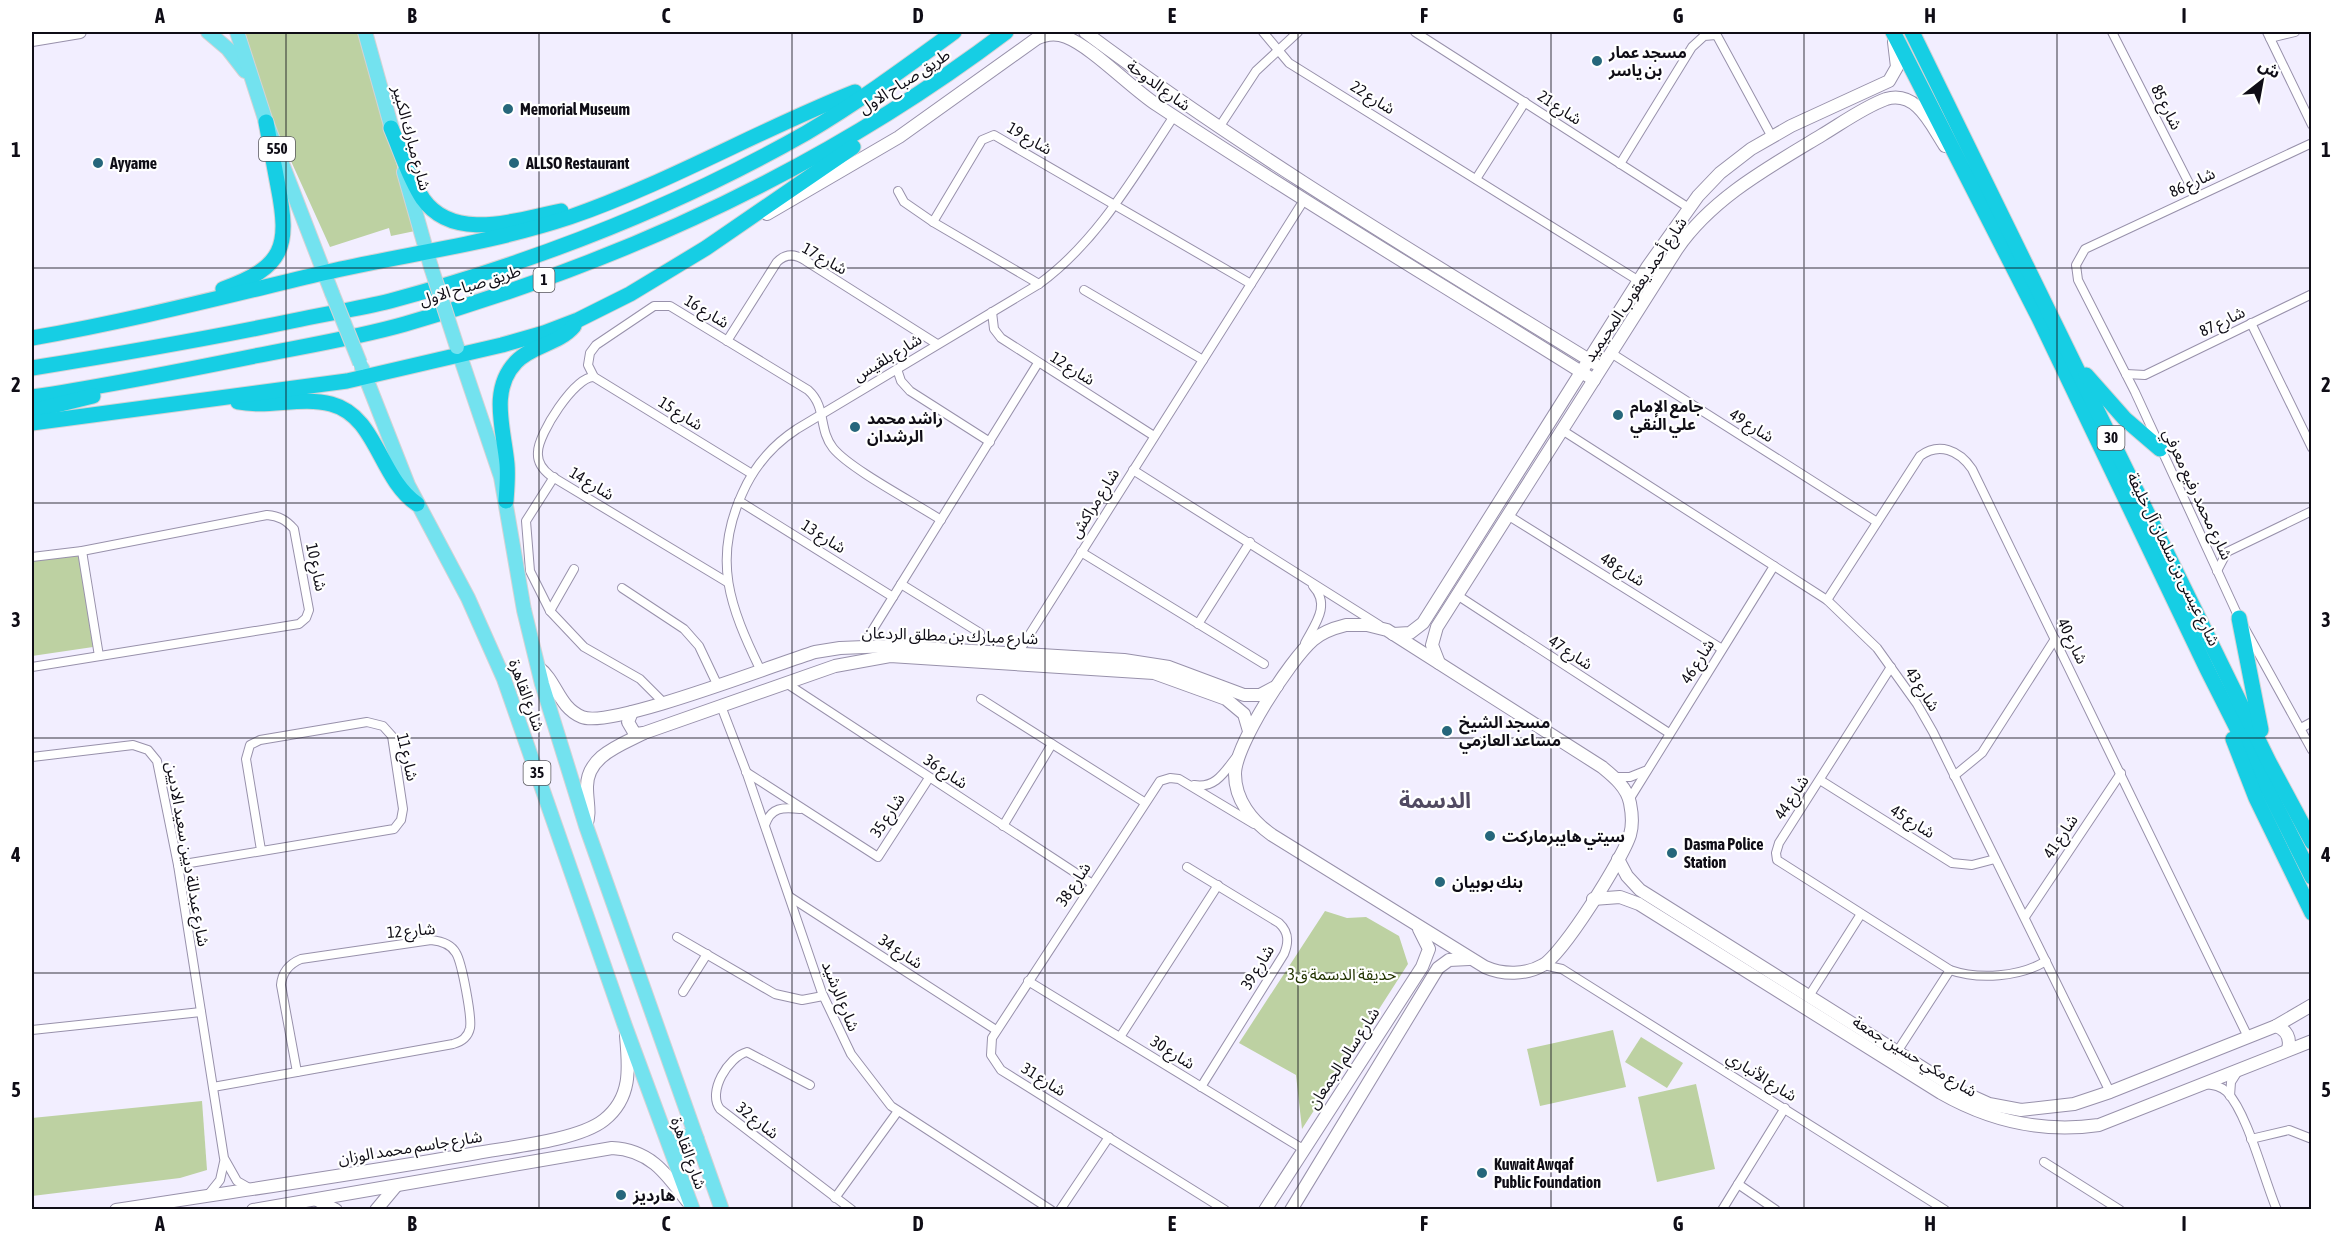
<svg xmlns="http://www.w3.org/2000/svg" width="2343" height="1241" font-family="'Asap Condensed','Noto Sans Arabic',sans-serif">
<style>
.green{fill:#bdd1a2}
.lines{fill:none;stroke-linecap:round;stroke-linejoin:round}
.street-casing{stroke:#9891ab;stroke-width:10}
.secondary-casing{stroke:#9891ab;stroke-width:14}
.primary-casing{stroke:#d4d3d5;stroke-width:16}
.highway-casing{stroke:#d4d3d5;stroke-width:17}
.street{stroke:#fff;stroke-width:8}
.secondary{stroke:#fff;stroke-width:12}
.primary{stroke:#73e2ef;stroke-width:14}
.highway{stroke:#16cee4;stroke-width:15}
.primary-bridge-casing{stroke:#d4d3d5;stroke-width:16;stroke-linecap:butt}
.primary-bridge{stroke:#73e2ef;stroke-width:14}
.grid{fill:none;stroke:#0f0d16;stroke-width:1.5;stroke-opacity:0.55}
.poi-dot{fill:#26677b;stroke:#fff;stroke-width:2}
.labels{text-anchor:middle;stroke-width:4.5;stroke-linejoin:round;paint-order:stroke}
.shield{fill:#fff;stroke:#57565c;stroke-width:1.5}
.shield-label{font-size:15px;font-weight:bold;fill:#0f0d16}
.poi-label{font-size:16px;font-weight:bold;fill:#0f0d16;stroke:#fff;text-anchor:start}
.street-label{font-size:16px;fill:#0f0d16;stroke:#fff}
.park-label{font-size:16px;fill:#233400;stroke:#fff}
.district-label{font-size:22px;font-weight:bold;fill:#514a61;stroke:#fff}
.neatline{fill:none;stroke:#0f0d16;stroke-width:2}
.grid-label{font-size:20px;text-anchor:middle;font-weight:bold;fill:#0f0d16}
</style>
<rect width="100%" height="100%" fill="#f2eeff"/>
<!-- green -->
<g class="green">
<path d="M245 32H360L415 231 391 236 389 228 330 247 271 117Z"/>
<path d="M78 549 93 647 32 656V555Z"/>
<path d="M1325 911 1347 918 1366 917 1399 936 1408 964 1302 1129 1296 1075 1239 1043Z"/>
<path d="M1613 1030 1626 1087 1540 1106 1527 1049Z"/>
<path d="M1641 1037 1683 1063 1667 1088 1625 1062Z"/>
<path d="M1696 1084 1715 1169 1657 1182 1638 1097Z"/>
<path d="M202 1101 207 1170 180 1178 32 1196V1118Z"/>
</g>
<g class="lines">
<defs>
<g id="street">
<path d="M1263 32 1289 63 1639 281"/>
<path d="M1415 32 1689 208"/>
<path d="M1715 32 1772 137"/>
<path d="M2112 32 2196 197"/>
<path d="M2267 32 2312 125"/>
<path d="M2270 38 2295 32"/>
<path d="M1220 126 1256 71 1298 32"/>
<path d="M2312 143 2085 249 2076 265 2078 280 2135 392 2239 618 2312 750"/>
<path d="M1620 164 1692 47 1704 36 1716 35"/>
<path d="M1476 179 1525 102"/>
<path d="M898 191 904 202 933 222 1039 284"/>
<path d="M933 222 982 140 994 135 1251 284"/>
<path d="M1084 290 1203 360"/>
<path d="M992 312 994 329 1001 338 1154 436"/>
<path d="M2251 323 2312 448"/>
<path d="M727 341 777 262C786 253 796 254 806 261L937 344"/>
<path d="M1611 353 1877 522"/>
<path d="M897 369 901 381 910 391 990 442"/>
<path d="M2126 374 2145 375 2312 294"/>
<path d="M594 377C575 376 538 434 538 452 537 462 543 470 551 476L727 582"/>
<path d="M1562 430 1827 600 1877 648 1917 704 1933 732 2110 1092"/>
<path d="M1133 470 1379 625"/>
<path d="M752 474 594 377 588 365 590 353 596 345 654 306H670L808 390C827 407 818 429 833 448 850 469 915 503 941 520"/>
<path d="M554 477 526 521 530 571 550 611 584 647 640 679 664 703"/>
<path d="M739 501 893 597"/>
<path d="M1509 516 1722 649"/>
<path d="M82 551 99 656"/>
<path d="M1081 552 1264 664"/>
<path d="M32 557 82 551 267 515C279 516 286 520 294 529L309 610 306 618 299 624 32 667"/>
<path d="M2217 571 2227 552 2312 511"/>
<path d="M901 584 980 633"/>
<path d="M622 588 684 629 699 646 717 684"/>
<path d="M1457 595 1669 733"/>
<path d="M1827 600 1920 456C1939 442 1959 450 1972 469L2248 1037"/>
<path d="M550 611 574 569"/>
<path d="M1198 624 1250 542"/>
<path d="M1305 643C1315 624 1331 605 1313 586"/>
<path d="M862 647 1038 363"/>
<path d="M1016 656 1304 200"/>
<path d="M1891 667 1779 843 1776 853 1777 860 1950 970C1979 980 2020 977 2046 961"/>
<path d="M760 669C730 607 712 560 742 494 754 466 771 446 797 429L1039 284C1097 242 1135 175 1174 116"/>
<path d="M786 683 1091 883"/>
<path d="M981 699 1144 802"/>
<path d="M721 706 746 771 822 993 851 1054 891 1106 1051 1210"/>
<path d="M2301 728 2312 722"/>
<path d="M32 757 133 745 148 750 157 761 178 865 224 1158 237 1181 251 1189"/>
<path d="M746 772 878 857 929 778"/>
<path d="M1954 776 1982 753 2055 639"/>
<path d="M1614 777H1630L1645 771"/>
<path d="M1820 780 1952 863 1972 865 1995 859"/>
<path d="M1194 785C1216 789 1225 771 1237 756"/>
<path d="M1629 800 1774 566"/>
<path d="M765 825C771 807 783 807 800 809"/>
<path d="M1003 826 1052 744"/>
<path d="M178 865 394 829 401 820 403 809 392 736 383 726 367 722 260 740 250 745 246 759 261 850"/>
<path d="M1187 867 1279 923C1289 932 1289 942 1284 954L1201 1087"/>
<path d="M790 897 996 1030"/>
<path d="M2025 917 2121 773"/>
<path d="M677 937 775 994 802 1000 823 996"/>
<path d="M431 940C441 941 451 944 456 953 462 963 472 1017 470 1028 468 1037 461 1042 453 1044L297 1072 281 985C282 973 289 964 301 959Z"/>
<path d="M1544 965 1562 969 1945 1210"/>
<path d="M1028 981 1303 1149"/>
<path d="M683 992 707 954"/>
<path d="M1809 996 1861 914"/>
<path d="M32 1030 201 1012"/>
<path d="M1120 1037 1218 885"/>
<path d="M1895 1055 1950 970"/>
<path d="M2205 1084C2214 1085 2221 1086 2227 1092 2248 1114 2264 1180 2277 1210"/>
<path d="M810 1085 747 1052C728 1057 707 1092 720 1109L852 1210"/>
<path d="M213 1087 297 1072"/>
<path d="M2230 1096 2231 1082 2238 1071"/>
<path d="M2251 1139 2289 1130 2312 1139"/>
<path d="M2044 1162 2120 1210"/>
<path d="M1738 1184 1776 1210"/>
<path d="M208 1195 220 1180 224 1162"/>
<path d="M835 1198 898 1111"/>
<path d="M1060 1210 1109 1137"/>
<path d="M1225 1210 1001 1070 991 1055 992 1038 1160 781 1170 778 1179 779 1254 824"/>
<path d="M1722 1210 1785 1108"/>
</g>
<g id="secondary">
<path d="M1085 32C1247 153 1422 257 1594 363"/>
<path d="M32 40 80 32"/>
<path d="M767 214 899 137 1036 39C1046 34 1056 33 1066 37 1092 47 1131 88 1157 105 1300 200 1448 288 1594 380"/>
<path d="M1346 625H1367L1387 630 1602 767C1613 776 1627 787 1630 803 1632 813 1633 825 1630 835 1623 858 1563 954 1543 965 1526 975 1503 975 1485 967L1272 835C1252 821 1235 800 1235 774 1235 745 1290 660 1313 640 1322 632 1334 628 1346 625Z"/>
<path d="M1393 634 1410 633 1423 623 1648 266 1698 196 1720 173 1751 149 1791 126 1889 81 1897 67 1894 42"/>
<path d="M1439 663 1432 645 1437 627 1677 249C1712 198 1769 167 1822 135 1842 123 1864 107 1886 99 1917 90 1931 125 1945 146"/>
<path d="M538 667C557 681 558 707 582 717 610 729 776 664 815 652L840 648 890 646 1124 660 1169 667 1244 695H1260L1277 686"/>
<path d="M632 712 628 722 635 734 644 733"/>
<path d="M586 826C591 813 587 802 587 788 586 756 621 745 644 733L835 666 890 656 1154 673 1226 699 1244 714 1249 731"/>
<path d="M1618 859 1627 876 1640 890 1958 1090 1989 1104 2021 1110 2074 1104 2110 1092 2276 1026 2312 1005"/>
<path d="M1593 899 1620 897 1639 904 1941 1093C1990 1121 2043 1133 2099 1125L2312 1041"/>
<path d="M2276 1026C2287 1030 2291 1038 2288 1049"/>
<path d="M317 1200 336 1210"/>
<path d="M116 1210C237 1191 357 1174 477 1153 511 1147 579 1140 604 1120 632 1098 629 1068 626 1036"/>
<path d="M253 1210 612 1148C650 1150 666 1173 687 1201"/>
<path d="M376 1210 396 1186"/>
<path d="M1265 1210 1422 967 1429 949 1419 929"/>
<path d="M1291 1210 1438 968 1449 960 1469 959"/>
</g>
<g id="primary">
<path d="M208 32 228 49 245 71"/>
<path d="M237 32 266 122 332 293"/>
<path d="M365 32 394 136"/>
<path d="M404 172 431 267"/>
<path d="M457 347 501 477 524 610 542 684 586 826 722 1210"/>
<path d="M362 368 408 485 468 598 504 679 625 1026 693 1210"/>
<path d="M679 1160V1139L686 1136 697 1139"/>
</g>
<g id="highway">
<path d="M1893 32 2039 318 2207 669 2312 877"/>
<path d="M1912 32 2269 762 2312 842"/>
<path d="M391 128C401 151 409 178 423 199 454 243 519 219 561 211"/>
<path d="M223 289C284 267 290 247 278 186 274 165 270 143 266 122"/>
<path d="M32 338C130 321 226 296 323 273 405 254 489 244 570 217 668 183 759 130 855 92"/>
<path d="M32 368C119 354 206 339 292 321 324 314 358 309 390 301 534 262 676 207 806 133 857 103 906 67 954 32"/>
<path d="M2086 375 2125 419 2160 449"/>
<path d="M32 397C107 386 181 371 255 356 305 346 356 338 405 324 622 262 826 168 1006 32"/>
<path d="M238 402C268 408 302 396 331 404 377 416 379 478 417 504"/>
<path d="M32 411 93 396"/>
<path d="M32 423 347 381 502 345 544 333 578 320 630 294 706 248 853 147"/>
<path d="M506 501C507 488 508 476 507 464 504 430 489 390 516 362 532 345 559 344 574 326"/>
<path d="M2239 618 2261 730"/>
<path d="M2233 739 2256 798 2312 913"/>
</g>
</defs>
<!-- street casing -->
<use href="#street" class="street-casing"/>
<!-- secondary casing -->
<use href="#secondary" class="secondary-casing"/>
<!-- primary casing -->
<use href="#primary" class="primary-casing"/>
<!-- highway casing -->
<use href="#highway" class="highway-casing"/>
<!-- street -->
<use href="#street" class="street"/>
<!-- secondary -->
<use href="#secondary" class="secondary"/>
<!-- primary -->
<use href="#primary" class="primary"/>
<!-- highway -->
<use href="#highway" class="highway"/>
<defs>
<g id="primary-bridge">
<path d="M431 267 457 347"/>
<path d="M332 293 360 363"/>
</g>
</defs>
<!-- primary-bridge casing -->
<use href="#primary-bridge" class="primary-bridge-casing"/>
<!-- primary-bridge -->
<use href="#primary-bridge" class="primary-bridge"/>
</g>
<!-- grid -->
<path class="grid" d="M286 32V1210M539 32V1210M792 32V1210M1045 32V1210M1298 32V1210M1551 32V1210M1804 32V1210M2057 32V1210M32 268H2312M32 503H2312M32 738H2312M32 973H2312"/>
<!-- markers -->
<g class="poi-dot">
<circle cx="1597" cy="61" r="6"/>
<circle cx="508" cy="109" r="6"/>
<circle cx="98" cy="163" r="6"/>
<circle cx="514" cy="163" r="6"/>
<circle cx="1618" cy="415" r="6"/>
<circle cx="855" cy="427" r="6"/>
<circle cx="1447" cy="731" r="6"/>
<circle cx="1490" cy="836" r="6"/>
<circle cx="1672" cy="853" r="6"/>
<circle cx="1440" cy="882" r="6"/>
<circle cx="1482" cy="1173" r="6"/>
<circle cx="621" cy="1195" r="6"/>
</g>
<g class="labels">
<!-- shield labels -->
<g class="shield">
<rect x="259" y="137" width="36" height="24" rx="4.5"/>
<rect x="533.5" y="268" width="21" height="24" rx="4.5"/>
<rect x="2097.5" y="426" width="27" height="24" rx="4.5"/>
<rect x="523.5" y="761" width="27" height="24" rx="4.5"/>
</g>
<g class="shield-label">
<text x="277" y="154">550</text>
<text x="544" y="285">1</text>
<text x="2111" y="443">30</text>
<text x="537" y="778">35</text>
</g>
<!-- poi labels -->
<g class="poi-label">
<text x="1609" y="58">مسجد عمار<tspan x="1609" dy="18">بن ياسر</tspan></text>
<text x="520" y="115">Memorial Museum</text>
<text x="110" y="169">Ayyame</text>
<text x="526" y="169">ALLSO Restaurant</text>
<text x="1630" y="412">جامع الإمام<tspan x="1630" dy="18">علي النقي</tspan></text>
<text x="867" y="424">راشد محمد<tspan x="867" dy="18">الرشدان</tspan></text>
<text x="1459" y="728">مسجد الشيخ<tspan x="1459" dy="18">مساعد العازمي</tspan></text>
<text x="1502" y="842">سيتي هايبرماركت</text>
<text x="1684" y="850">Dasma Police<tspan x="1684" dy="18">Station</tspan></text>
<text x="1452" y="888">بنك بوبيان</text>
<text x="1494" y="1170">Kuwait Awqaf<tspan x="1494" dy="18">Public Foundation</tspan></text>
<text x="633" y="1201">هارديز</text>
</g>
<!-- street labels -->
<g class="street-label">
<text transform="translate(904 81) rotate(-33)" y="6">طريق صباح الاول</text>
<text transform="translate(1159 85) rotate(36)" y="6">شارع الدوحة</text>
<text transform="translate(1373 97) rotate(32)" y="6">شارع 22</text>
<text transform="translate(1560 107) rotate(33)" y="6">شارع 21</text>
<text transform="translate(2167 107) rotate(63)" y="6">شارع 85</text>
<text transform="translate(412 138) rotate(75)" y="6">شارع مبارك الكبير</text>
<text transform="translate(1030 138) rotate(30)" y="6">شارع 19</text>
<text transform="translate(2192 182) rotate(-25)" y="6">شارع 86</text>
<text transform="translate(825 258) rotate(29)" y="6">شارع 17</text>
<text transform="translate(470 285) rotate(-17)" y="6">طريق صباح الاول</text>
<text transform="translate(1635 289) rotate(-56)" y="6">شارع أحمد يعقوب المحيميد</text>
<text transform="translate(707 311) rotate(31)" y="6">شارع 16</text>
<text transform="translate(2222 321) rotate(-26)" y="6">شارع 87</text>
<text transform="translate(887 357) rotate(-31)" y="6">شارع بلقيس</text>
<text transform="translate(1073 368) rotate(32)" y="6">شارع 12</text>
<text transform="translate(681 413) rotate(32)" y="6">شارع 15</text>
<text transform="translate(1752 425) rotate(32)" y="6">شارع 49</text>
<text transform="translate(592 483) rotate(31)" y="6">شارع 14</text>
<text transform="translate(2198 494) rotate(65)" y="6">شارع محمد رفيع معرفي</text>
<text transform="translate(1094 503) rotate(-58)" y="6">شارع مراكش</text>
<text transform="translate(824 536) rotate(32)" y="6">شارع 13</text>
<text transform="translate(2174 559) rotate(64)" y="6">شارع عيسى بن سلمان آل خليفة</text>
<text transform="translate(317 567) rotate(78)" y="6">شارع 10</text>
<text transform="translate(1623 569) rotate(32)" y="6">شارع 48</text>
<text transform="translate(950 635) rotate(2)" y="6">شارع مبارك بن مطلق الردعان</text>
<text transform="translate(2073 641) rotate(64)" y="6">شارع 40</text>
<text transform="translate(1571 652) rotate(33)" y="6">شارع 47</text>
<text transform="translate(1697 661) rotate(-58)" y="6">شارع 46</text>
<text transform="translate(1923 689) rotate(57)" y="6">شارع 43</text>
<text transform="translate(527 695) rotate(70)" y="6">شارع القاهرة</text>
<text transform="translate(408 757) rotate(77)" y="6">شارع 11</text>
<text transform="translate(946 771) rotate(33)" y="6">شارع 36</text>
<text transform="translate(1791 797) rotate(-57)" y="6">شارع 44</text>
<text transform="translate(887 815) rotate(-57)" y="6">شارع 35</text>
<text transform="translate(1913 821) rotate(32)" y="6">شارع 45</text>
<text transform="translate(2060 836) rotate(-56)" y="6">شارع 41</text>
<text transform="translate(188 854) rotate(80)" y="6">شارع عبدللة ديين سعيد الاديين</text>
<text transform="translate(1073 884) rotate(-57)" y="6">شارع 38</text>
<text transform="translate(411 930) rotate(-5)" y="6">شارع 12</text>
<text transform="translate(901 951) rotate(33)" y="6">شارع 34</text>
<text transform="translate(1257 967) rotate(-59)" y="6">شارع 39</text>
<text transform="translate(841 996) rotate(68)" y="6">شارع الرشيد</text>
<text transform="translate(1173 1052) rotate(32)" y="6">شارع 30</text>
<text transform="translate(1915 1056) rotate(31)" y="6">شارع مكي حسين جمعة</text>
<text transform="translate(1343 1058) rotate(-57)" y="6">شارع سالم الجمعان</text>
<text transform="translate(1762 1076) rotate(32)" y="6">شارع الأنباري</text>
<text transform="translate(1044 1079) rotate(32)" y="6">شارع 31</text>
<text transform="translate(758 1120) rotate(38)" y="6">شارع 32</text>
<text transform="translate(410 1147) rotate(-9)" y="6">شارع جاسم محمد الوزان</text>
<text transform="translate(689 1153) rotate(70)" y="6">شارع القاهرة</text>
</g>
<!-- park labels -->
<g class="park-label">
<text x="1342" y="980">حديقة الدسمة ق3</text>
</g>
<!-- district labels -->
<g class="district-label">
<text x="1435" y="808">الدسمة</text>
</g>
</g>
<!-- border -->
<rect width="2343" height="1241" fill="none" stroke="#ffffff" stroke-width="66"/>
<!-- north arrow -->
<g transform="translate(2262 81) rotate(31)" stroke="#ffffff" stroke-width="4.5" paint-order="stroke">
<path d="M0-4.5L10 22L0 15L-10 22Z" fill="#0f0d16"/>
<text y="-9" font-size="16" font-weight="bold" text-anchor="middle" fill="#0f0d16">ش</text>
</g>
<rect x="33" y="33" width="2277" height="1175" class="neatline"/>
<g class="grid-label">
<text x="160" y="23">A</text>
<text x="412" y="23">B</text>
<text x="666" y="23">C</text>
<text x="918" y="23">D</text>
<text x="1172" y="23">E</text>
<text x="1424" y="23">F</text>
<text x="1678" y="23">G</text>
<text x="1930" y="23">H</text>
<text x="2184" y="23">I</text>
<text x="16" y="157">1</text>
<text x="2326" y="157">1</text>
<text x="16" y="392">2</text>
<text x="2326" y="392">2</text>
<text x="16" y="627">3</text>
<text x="2326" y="627">3</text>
<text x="16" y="862">4</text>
<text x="2326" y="862">4</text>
<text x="16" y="1097">5</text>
<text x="2326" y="1097">5</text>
<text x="160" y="1231">A</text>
<text x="412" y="1231">B</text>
<text x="666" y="1231">C</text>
<text x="918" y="1231">D</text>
<text x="1172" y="1231">E</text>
<text x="1424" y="1231">F</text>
<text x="1678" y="1231">G</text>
<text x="1930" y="1231">H</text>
<text x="2184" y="1231">I</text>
</g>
</svg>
